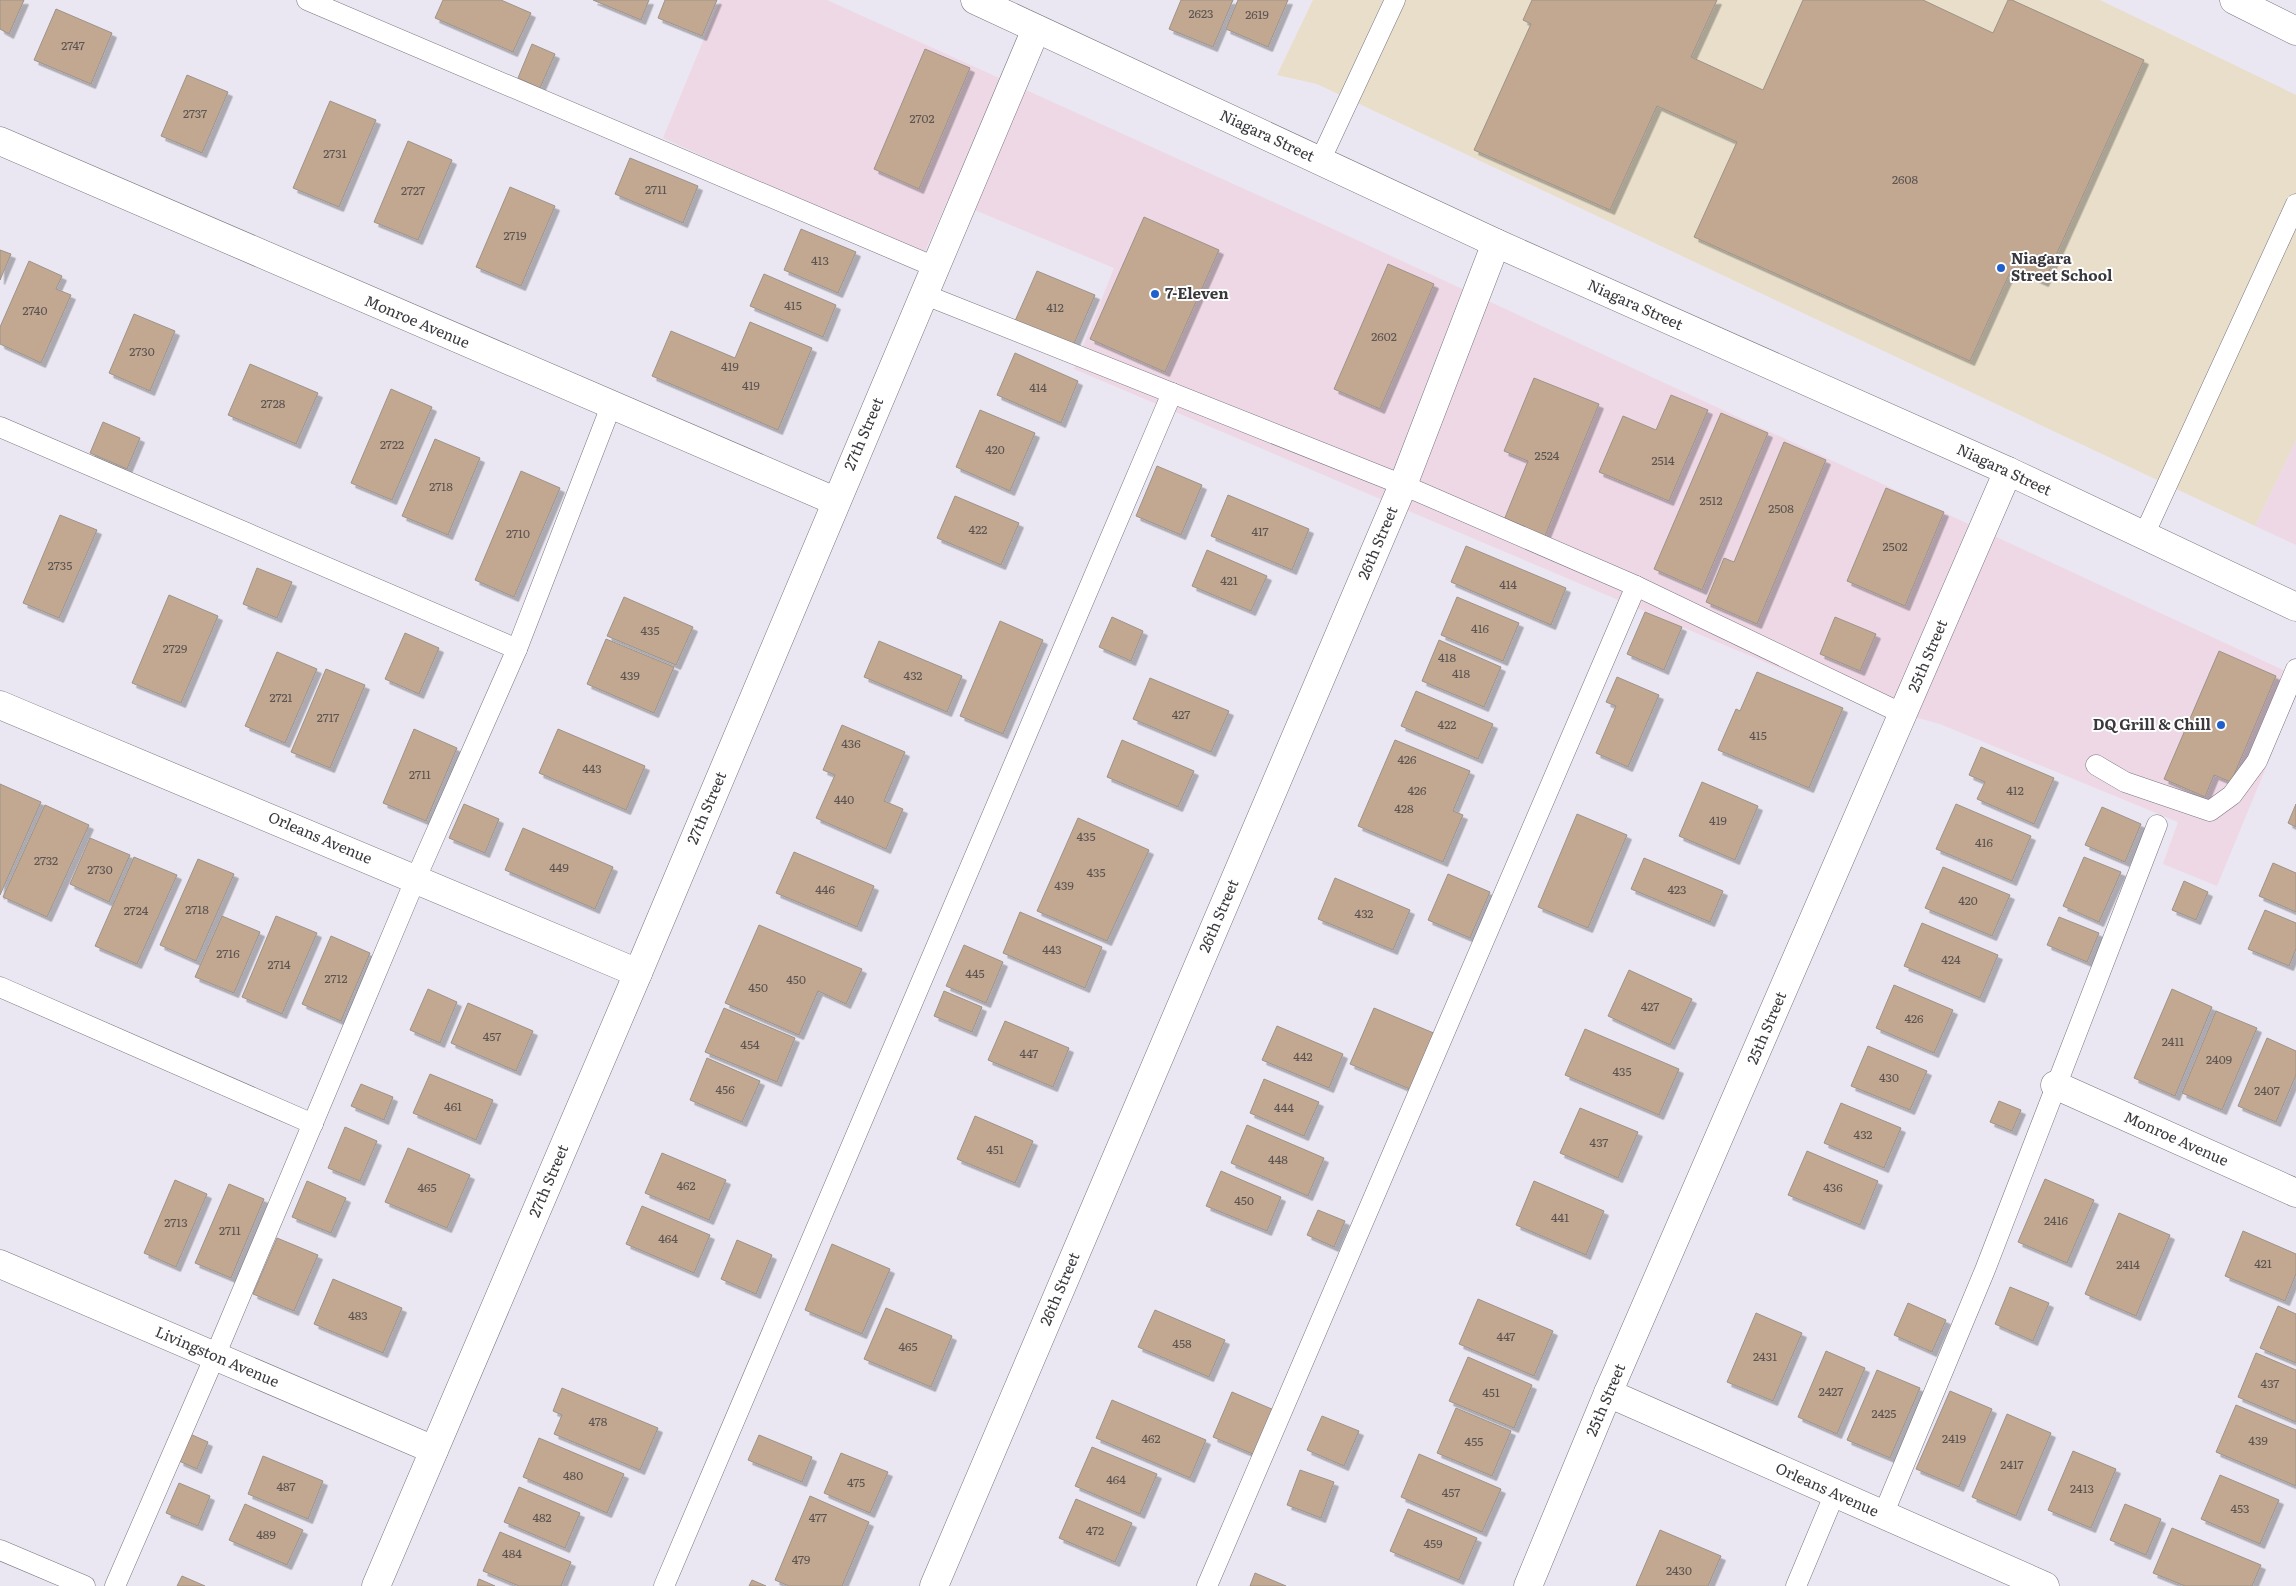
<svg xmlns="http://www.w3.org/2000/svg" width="2296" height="1586" font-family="Literata,serif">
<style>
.commercial{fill:#eed8e5}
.education{fill:#e8dec9}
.building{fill:#c2a890;stroke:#9c938b;filter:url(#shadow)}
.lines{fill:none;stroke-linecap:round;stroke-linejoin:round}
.lane-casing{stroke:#78747f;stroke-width:21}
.street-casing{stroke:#78747f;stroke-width:29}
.secondary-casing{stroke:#78747f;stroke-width:29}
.lane{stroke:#fff;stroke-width:20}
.street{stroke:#fff;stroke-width:28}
.secondary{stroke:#fff;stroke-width:28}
.poi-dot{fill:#2060cc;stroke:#fff;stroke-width:2}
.labels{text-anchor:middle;stroke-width:4;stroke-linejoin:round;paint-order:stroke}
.number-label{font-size:12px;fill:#5c5452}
.street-label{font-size:15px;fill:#3a383d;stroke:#fff}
.poi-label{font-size:15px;font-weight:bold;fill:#3a383d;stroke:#fff;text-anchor:start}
</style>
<defs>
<filter id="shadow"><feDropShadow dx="4.5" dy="4.5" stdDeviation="0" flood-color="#0004"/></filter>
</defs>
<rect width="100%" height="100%" fill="#eae7f2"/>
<!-- commercial -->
<g class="commercial">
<path d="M720 0H827L1333 229 2296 676V695L2217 886 2163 864 2178 822 1940 724 1861 703 1074 369 1114 268 948 199 923 256 663 138Z"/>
<path d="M2296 440V545L2255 526Z"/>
</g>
<!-- education -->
<path class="education" d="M1313 0H2100L2296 95V440L2255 526 1317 84 1277 75Z"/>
<!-- building -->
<g class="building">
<path d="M0 0H24L9 34 0 29Z"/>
<path d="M443 0H501L531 13 513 52 435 18Z"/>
<path d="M593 0H649L641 20Z"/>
<path d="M665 0H717L702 36 658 18Z"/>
<path d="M1181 0H1233L1213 47 1169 29Z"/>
<path d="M1238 0H1288L1268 47 1226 29Z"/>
<path d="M1532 0H1717L1691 57 1763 90 1803 0H1923L1993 33 2008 0H2012L2144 60 2044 282 2012 268 1970 361 1694 237 1737 142 1657 106 1610 210 1474 150 1531 24 1523 20Z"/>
<path d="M56 9 112 33 91 84 34 60Z"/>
<path d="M532 44 555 54 540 88 518 78Z"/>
<path d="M925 49 970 68 919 189 874 169Z"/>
<path d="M187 75 228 92 202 153 161 136Z"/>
<path d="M330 101 376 120 339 207 293 188Z"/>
<path d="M408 141 452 160 418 240 374 222Z"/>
<path d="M630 158 698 186 683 223 615 194Z"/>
<path d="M510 187 555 206 521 286 476 267Z"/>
<path d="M1144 217 1219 250 1165 372 1090 339Z"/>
<path d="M801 229 856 252 838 293 784 270Z"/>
<path d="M0 250 11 254 0 280Z"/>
<path d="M29 261 62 276 56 289 71 295 41 363 0 344V327Z"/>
<path d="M1388 264 1434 284 1380 409 1334 389Z"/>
<path d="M1037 271 1095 295 1073 346 1015 321Z"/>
<path d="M764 274 836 305 823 337 750 306Z"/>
<path d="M134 314 175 331 150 391 109 373Z"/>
<path d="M750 322 812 348 778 430 652 376 671 331 735 358Z"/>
<path d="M1015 353 1078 381 1061 423 997 395Z"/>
<path d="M250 364 318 393 296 444 228 415Z"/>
<path d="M1534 378 1599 404 1545 536 1504 520 1528 461 1504 451Z"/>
<path d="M391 389 432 407 392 500 351 483Z"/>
<path d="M1671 395 1708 410 1669 501 1599 472 1623 416 1656 430Z"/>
<path d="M980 410 1035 433 1010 491 956 467Z"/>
<path d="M1721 413 1768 433 1702 590 1654 569Z"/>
<path d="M103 422 140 438 127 469 90 453Z"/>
<path d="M435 439 480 458 448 535 402 516Z"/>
<path d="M1784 442 1826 460 1757 624 1706 602 1724 558 1734 562Z"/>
<path d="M1157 466 1202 485 1181 535 1136 516Z"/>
<path d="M521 471 560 488 514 597 475 580Z"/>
<path d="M1886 488 1944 512 1905 606 1847 581Z"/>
<path d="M1228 495 1309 529 1292 570 1211 536Z"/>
<path d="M955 496 1019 523 1001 565 937 538Z"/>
<path d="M60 515 97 530 59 618 23 603Z"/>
<path d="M1466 546 1566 588 1551 625 1451 582Z"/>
<path d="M1207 550 1267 576 1251 611 1192 586Z"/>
<path d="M257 568 292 582 277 618 243 604Z"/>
<path d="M169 595 218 616 181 703 132 683Z"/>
<path d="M624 597 693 627 676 665 607 636Z"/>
<path d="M1457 597 1519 623 1503 661 1441 635Z"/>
<path d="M1645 612 1682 627 1664 670 1627 654Z"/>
<path d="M1112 617 1143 631 1131 661 1099 647Z"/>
<path d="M1835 617 1876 634 1860 671 1820 654Z"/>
<path d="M1000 621 1043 640 1003 734 960 716Z"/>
<path d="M405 633 439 648 419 694 385 679Z"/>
<path d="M606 639 674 667 654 713 587 684Z"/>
<path d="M1439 640 1501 667 1484 707 1422 681Z"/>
<path d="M879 641 962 676 947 712 864 677Z"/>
<path d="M2219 651 2276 676 2231 782 2214 775 2205 797 2164 779Z"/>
<path d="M277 652 317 669 285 743 245 726Z"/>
<path d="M326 669 365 685 330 768 291 752Z"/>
<path d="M1757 672 1843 708 1809 788 1718 750 1736 709 1740 711Z"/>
<path d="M1617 677 1659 695 1628 767 1596 753 1616 706 1606 702Z"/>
<path d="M1150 678 1229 711 1211 752 1133 719Z"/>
<path d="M1416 691 1493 724 1478 759 1401 726Z"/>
<path d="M842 725 905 752 884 801 903 809 886 849 816 818 835 775 823 770Z"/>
<path d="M414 729 457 748 426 821 383 803Z"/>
<path d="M558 729 645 766 626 810 539 773Z"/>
<path d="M1122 740 1194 771 1178 807 1107 777Z"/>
<path d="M1395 740 1470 771 1453 811 1463 815 1443 862 1358 826Z"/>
<path d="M1981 747 2054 778 2034 824 1977 799 1985 782 1969 775Z"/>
<path d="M1702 782 1758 806 1735 860 1679 836Z"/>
<path d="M0 784 41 802 0 895Z"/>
<path d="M464 804 499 819 485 853 449 838Z"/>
<path d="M1956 804 2031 836 2012 881 1936 849Z"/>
<path d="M2296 804V827L2288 823Z"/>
<path d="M45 805 89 825 47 917 3 897Z"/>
<path d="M2102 807 2141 824 2125 862 2085 845Z"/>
<path d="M1577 814 1627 835 1588 928 1538 907Z"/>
<path d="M1078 818 1149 850 1107 941 1037 911Z"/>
<path d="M523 828 613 867 595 909 505 870Z"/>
<path d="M90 838 130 855 109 902 70 884Z"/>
<path d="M794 852 874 886 857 927 776 893Z"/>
<path d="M134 857 177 875 137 964 95 946Z"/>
<path d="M2084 857 2121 872 2099 922 2063 906Z"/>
<path d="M1644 858 1723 891 1710 922 1631 889Z"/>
<path d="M198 859 234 874 196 961 160 945Z"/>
<path d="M2273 863 2296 873V912L2259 896Z"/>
<path d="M1943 867 2010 895 1992 936 1925 908Z"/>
<path d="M1448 874 1490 892 1470 938 1428 920Z"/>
<path d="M1335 878 1410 910 1393 950 1318 919Z"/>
<path d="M2184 881 2208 892 2196 920 2172 910Z"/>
<path d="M2265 910 2296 923V949L2289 966 2248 949Z"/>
<path d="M1020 912 1102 947 1085 988 1003 953Z"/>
<path d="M222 916 260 932 234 993 195 977Z"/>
<path d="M276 916 317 933 282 1014 242 997Z"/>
<path d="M2059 917 2099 933 2087 962 2047 945Z"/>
<path d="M1922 923 1998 955 1980 998 1904 966Z"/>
<path d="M759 925 862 969 846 1004 818 991 799 1035 725 1003Z"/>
<path d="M331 936 370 953 341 1021 302 1004Z"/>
<path d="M964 945 1003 962 986 1003 946 986Z"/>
<path d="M1629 970 1692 999 1670 1045 1608 1016Z"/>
<path d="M1894 985 1953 1010 1934 1053 1876 1028Z"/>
<path d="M428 989 457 1002 440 1043 410 1030Z"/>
<path d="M2172 989 2212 1007 2175 1096 2134 1078Z"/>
<path d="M944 991 982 1007 972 1032 934 1016Z"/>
<path d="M468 1003 533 1031 516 1071 451 1043Z"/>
<path d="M724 1008 795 1038 777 1082 705 1052Z"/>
<path d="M1374 1008 1436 1034 1412 1090 1350 1064Z"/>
<path d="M2216 1011 2257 1028 2222 1110 2182 1093Z"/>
<path d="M1005 1021 1069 1048 1053 1087 988 1060Z"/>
<path d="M1277 1026 1343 1054 1329 1088 1262 1060Z"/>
<path d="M1585 1029 1679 1069 1659 1115 1565 1075Z"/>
<path d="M2267 1038 2296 1051V1075L2276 1122 2238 1106Z"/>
<path d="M1868 1046 1927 1071 1910 1110 1851 1086Z"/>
<path d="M707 1058 760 1081 742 1122 690 1100Z"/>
<path d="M430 1074 493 1100 476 1140 413 1113Z"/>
<path d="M1264 1079 1319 1102 1304 1136 1250 1113Z"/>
<path d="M361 1084 393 1097 384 1120 351 1106Z"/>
<path d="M1999 1101 2021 1110 2012 1131 1990 1122Z"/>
<path d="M1841 1103 1901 1128 1884 1168 1824 1143Z"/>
<path d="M1580 1108 1638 1132 1618 1178 1560 1153Z"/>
<path d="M975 1116 1033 1141 1015 1183 957 1159Z"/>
<path d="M1247 1125 1324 1158 1308 1196 1231 1163Z"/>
<path d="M345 1127 377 1141 360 1181 328 1168Z"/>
<path d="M408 1148 470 1175 447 1228 385 1202Z"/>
<path d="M1807 1151 1878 1181 1860 1225 1788 1195Z"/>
<path d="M662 1153 726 1180 709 1220 645 1193Z"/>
<path d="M1221 1171 1281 1197 1267 1231 1206 1206Z"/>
<path d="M2045 1179 2094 1200 2067 1263 2018 1242Z"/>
<path d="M175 1180 207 1194 176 1267 144 1253Z"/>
<path d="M307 1181 346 1198 331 1233 292 1217Z"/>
<path d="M1534 1181 1604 1211 1586 1255 1516 1225Z"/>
<path d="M229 1184 264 1199 231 1278 195 1263Z"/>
<path d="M642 1206 710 1235 694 1273 626 1244Z"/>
<path d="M1318 1210 1345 1221 1334 1247 1307 1235Z"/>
<path d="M2119 1213 2170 1235 2136 1316 2085 1294Z"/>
<path d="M2243 1231 2296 1254V1274L2285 1301 2225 1276Z"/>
<path d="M277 1238 318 1255 294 1311 253 1294Z"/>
<path d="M737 1240 772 1255 756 1294 721 1279Z"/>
<path d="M832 1244 890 1269 862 1334 805 1310Z"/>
<path d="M333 1279 402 1308 383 1353 314 1324Z"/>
<path d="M2010 1287 2049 1303 2033 1341 1995 1324Z"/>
<path d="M1478 1299 1553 1331 1534 1376 1459 1344Z"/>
<path d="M1908 1303 1946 1320 1932 1352 1894 1335Z"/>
<path d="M2278 1306 2296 1314V1363L2260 1348Z"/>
<path d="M886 1308 952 1336 931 1387 864 1359Z"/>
<path d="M1155 1310 1225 1340 1209 1377 1138 1347Z"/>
<path d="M1756 1313 1802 1333 1773 1401 1727 1382Z"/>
<path d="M1826 1351 1865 1368 1837 1434 1798 1417Z"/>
<path d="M2256 1353 2296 1370V1422L2238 1397Z"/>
<path d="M1468 1357 1532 1385 1514 1428 1449 1401Z"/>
<path d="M1877 1370 1920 1388 1890 1458 1847 1440Z"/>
<path d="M562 1388 658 1428 640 1470 554 1434 562 1415 553 1411Z"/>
<path d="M1950 1391 1992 1409 1959 1487 1916 1469Z"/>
<path d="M1232 1392 1274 1410 1255 1455 1213 1437Z"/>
<path d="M1112 1400 1206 1440 1190 1478 1096 1438Z"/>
<path d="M2236 1405 2296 1430V1486L2216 1452Z"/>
<path d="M1456 1408 1511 1431 1492 1476 1437 1453Z"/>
<path d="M2007 1414 2051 1433 2016 1516 1972 1497Z"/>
<path d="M1322 1416 1359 1431 1344 1466 1307 1450Z"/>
<path d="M190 1434 208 1442 197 1469 179 1461Z"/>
<path d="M759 1435 812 1457 802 1482 748 1460Z"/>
<path d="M539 1438 624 1474 607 1513 523 1477Z"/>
<path d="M1092 1447 1157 1474 1140 1514 1075 1486Z"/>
<path d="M2073 1451 2116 1469 2091 1528 2048 1510Z"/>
<path d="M841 1453 888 1472 870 1513 824 1493Z"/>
<path d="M1419 1454 1501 1489 1482 1532 1401 1497Z"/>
<path d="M263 1456 323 1481 308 1519 248 1494Z"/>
<path d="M1300 1470 1334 1482 1321 1518 1287 1505Z"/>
<path d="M2220 1475 2279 1500 2260 1544 2201 1519Z"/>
<path d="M179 1483 210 1496 198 1526 166 1513Z"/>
<path d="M519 1487 580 1513 565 1548 504 1522Z"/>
<path d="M810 1496 869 1522 842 1586H789L775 1580Z"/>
<path d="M1076 1499 1132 1523 1115 1562 1059 1538Z"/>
<path d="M245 1504 303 1530 287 1565 229 1540Z"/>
<path d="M2125 1504 2161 1519 2146 1555 2110 1540Z"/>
<path d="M1408 1509 1477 1538 1459 1580 1390 1551Z"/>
<path d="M2172 1528 2261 1565 2252 1586H2185L2153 1573Z"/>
<path d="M1660 1530 1721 1556 1708 1586H1636Z"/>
<path d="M500 1532 571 1562 561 1586H519L483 1571Z"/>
<path d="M1255 1573 1286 1586H1250Z"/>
<path d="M182 1576 205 1586H177Z"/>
<path d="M479 1579 495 1586H477Z"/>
<path d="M752 1580 766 1586H749Z"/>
</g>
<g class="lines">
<defs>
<g id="lane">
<path d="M307 0 935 267"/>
<path d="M1320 161 1395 0"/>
<path d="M923 294 1403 485 1636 586 1903 714"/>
<path d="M0 427 517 649"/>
<path d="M2144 535 2296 204"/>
<path d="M2096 765 2125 782 2210 811 2232 795 2257 761 2296 669"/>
<path d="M0 987 313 1124"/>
<path d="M1883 1515 1985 1270 2157 825"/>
<path d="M0 1550 85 1586"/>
<path d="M115 1586 215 1356 416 878 517 649 611 406"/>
<path d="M664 1586 1172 393"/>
<path d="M1207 1586 1636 586"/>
<path d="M1796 1586 1835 1493"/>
</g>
<g id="street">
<path d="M2234 0 2296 31"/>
<path d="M0 141 835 501"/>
<path d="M0 705 638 973"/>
<path d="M2055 1085 2296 1193"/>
<path d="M0 1264 434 1450"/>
<path d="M1608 1393 2045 1586"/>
<path d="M376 1586 638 973 1036 29"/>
<path d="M934 1586 1403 485 1496 243"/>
<path d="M1528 1586 1608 1393 2008 471"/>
</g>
<path id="secondary" d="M975 0 1496 243 2008 471 2296 607"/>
</defs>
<!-- lane casing -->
<use href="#lane" class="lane-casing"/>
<!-- street casing -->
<use href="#street" class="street-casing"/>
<!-- secondary casing -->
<use href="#secondary" class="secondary-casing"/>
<!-- lane -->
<use href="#lane" class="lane"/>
<!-- street -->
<use href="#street" class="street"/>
<!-- secondary -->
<use href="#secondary" class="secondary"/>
</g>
<!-- markers -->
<g class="poi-dot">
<circle cx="2001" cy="268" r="5"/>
<circle cx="1155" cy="294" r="5"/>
<circle cx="2221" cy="725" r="5"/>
</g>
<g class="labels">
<!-- number labels -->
<g class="number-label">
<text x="1201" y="18">2623</text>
<text x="1257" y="19">2619</text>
<text x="73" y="50">2747</text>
<text x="195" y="118">2737</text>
<text x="922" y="123">2702</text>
<text x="335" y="158">2731</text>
<text x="1905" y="184">2608</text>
<text x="656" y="194">2711</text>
<text x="413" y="195">2727</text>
<text x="515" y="240">2719</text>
<text x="820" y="265">413</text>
<text x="793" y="310">415</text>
<text x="1055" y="312">412</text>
<text x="35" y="315">2740</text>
<text x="1384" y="341">2602</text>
<text x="142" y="356">2730</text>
<text x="730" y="371">419</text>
<text x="751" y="390">419</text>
<text x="1038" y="392">414</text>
<text x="273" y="408">2728</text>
<text x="392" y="449">2722</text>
<text x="995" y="454">420</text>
<text x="1547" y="460">2524</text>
<text x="1663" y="465">2514</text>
<text x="441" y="491">2718</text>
<text x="1711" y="505">2512</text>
<text x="1781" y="513">2508</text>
<text x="978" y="534">422</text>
<text x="1260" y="536">417</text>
<text x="518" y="538">2710</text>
<text x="1895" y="551">2502</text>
<text x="60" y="570">2735</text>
<text x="1229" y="585">421</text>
<text x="1508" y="589">414</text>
<text x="1480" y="633">416</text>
<text x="650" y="635">435</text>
<text x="175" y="653">2729</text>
<text x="1447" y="662">418</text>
<text x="1461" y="678">418</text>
<text x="630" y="680">439</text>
<text x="913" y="680">432</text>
<text x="281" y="702">2721</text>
<text x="1181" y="719">427</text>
<text x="328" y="722">2717</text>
<text x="1447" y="729">422</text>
<text x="1758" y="740">415</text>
<text x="851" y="748">436</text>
<text x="1407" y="764">426</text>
<text x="592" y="773">443</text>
<text x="420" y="779">2711</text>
<text x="1417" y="795">426</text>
<text x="2015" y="795">412</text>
<text x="844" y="804">440</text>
<text x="1404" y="813">428</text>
<text x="1718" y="825">419</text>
<text x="1086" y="841">435</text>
<text x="1984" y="847">416</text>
<text x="46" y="865">2732</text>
<text x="559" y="872">449</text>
<text x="100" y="874">2730</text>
<text x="1096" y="877">435</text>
<text x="1064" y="890">439</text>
<text x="825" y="894">446</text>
<text x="1677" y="894">423</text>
<text x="1968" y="905">420</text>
<text x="197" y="914">2718</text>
<text x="136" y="915">2724</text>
<text x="1364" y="918">432</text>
<text x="1052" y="954">443</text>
<text x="228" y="958">2716</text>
<text x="1951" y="964">424</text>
<text x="279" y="969">2714</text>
<text x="975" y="978">445</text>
<text x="336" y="983">2712</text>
<text x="796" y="984">450</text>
<text x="758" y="992">450</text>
<text x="1650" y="1011">427</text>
<text x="1914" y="1023">426</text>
<text x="492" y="1041">457</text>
<text x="2173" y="1046">2411</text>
<text x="750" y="1049">454</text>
<text x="1029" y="1058">447</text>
<text x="1303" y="1061">442</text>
<text x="2219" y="1064">2409</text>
<text x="1622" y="1076">435</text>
<text x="1889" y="1082">430</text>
<text x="725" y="1094">456</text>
<text x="2267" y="1095">2407</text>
<text x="453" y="1111">461</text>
<text x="1284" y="1112">444</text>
<text x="1863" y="1139">432</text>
<text x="1599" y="1147">437</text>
<text x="995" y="1154">451</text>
<text x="1278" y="1164">448</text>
<text x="686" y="1190">462</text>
<text x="427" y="1192">465</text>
<text x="1833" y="1192">436</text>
<text x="1244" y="1205">450</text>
<text x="1560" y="1222">441</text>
<text x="2056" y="1225">2416</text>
<text x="176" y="1227">2713</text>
<text x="230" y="1235">2711</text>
<text x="668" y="1243">464</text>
<text x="2263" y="1268">421</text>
<text x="2128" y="1269">2414</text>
<text x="358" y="1320">483</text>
<text x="1506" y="1341">447</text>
<text x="1182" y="1348">458</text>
<text x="908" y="1351">465</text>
<text x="1765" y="1361">2431</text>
<text x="2270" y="1388">437</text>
<text x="1831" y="1396">2427</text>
<text x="1491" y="1397">451</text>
<text x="1884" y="1418">2425</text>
<text x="598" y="1426">478</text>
<text x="1151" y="1443">462</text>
<text x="1954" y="1443">2419</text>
<text x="2258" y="1445">439</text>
<text x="1474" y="1446">455</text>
<text x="2012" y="1469">2417</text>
<text x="573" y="1480">480</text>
<text x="1116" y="1484">464</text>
<text x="856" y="1487">475</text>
<text x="286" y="1491">487</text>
<text x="2082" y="1493">2413</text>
<text x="1451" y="1497">457</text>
<text x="2240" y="1513">453</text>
<text x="542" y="1522">482</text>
<text x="818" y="1522">477</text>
<text x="1095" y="1535">472</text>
<text x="266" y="1539">489</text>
<text x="1433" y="1548">459</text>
<text x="512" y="1558">484</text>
<text x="801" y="1564">479</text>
<text x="1679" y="1575">2430</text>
</g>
<!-- street labels -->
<g class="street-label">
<text transform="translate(1267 136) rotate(25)" y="5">Niagara Street</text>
<text transform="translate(1635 305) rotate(24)" y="5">Niagara Street</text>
<text transform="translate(417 322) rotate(23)" y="5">Monroe Avenue</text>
<text transform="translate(864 434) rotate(-67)" y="5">27th Street</text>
<text transform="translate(2004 470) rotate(25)" y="5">Niagara Street</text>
<text transform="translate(1378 543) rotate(-67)" y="5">26th Street</text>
<text transform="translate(1928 656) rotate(-67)" y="5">25th Street</text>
<text transform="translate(707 808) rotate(-67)" y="5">27th Street</text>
<text transform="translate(320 838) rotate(23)" y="5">Orleans Avenue</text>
<text transform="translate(1219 916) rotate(-67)" y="5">26th Street</text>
<text transform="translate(1767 1028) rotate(-67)" y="5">25th Street</text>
<text transform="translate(2176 1139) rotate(24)" y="5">Monroe Avenue</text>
<text transform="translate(549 1181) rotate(-67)" y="5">27th Street</text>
<text transform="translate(1060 1289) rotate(-67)" y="5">26th Street</text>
<text transform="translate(217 1357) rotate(23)" y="5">Livingston Avenue</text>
<text transform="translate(1606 1400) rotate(-67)" y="5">25th Street</text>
<text transform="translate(1827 1490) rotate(24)" y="5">Orleans Avenue</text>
</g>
<!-- poi labels -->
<g class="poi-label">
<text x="2011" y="264">Niagara<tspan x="2011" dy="17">Street School</tspan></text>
<text x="1165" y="299">7-Eleven</text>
<text x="2211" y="730" text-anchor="end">DQ Grill &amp; Chill</text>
</g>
</g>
</svg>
